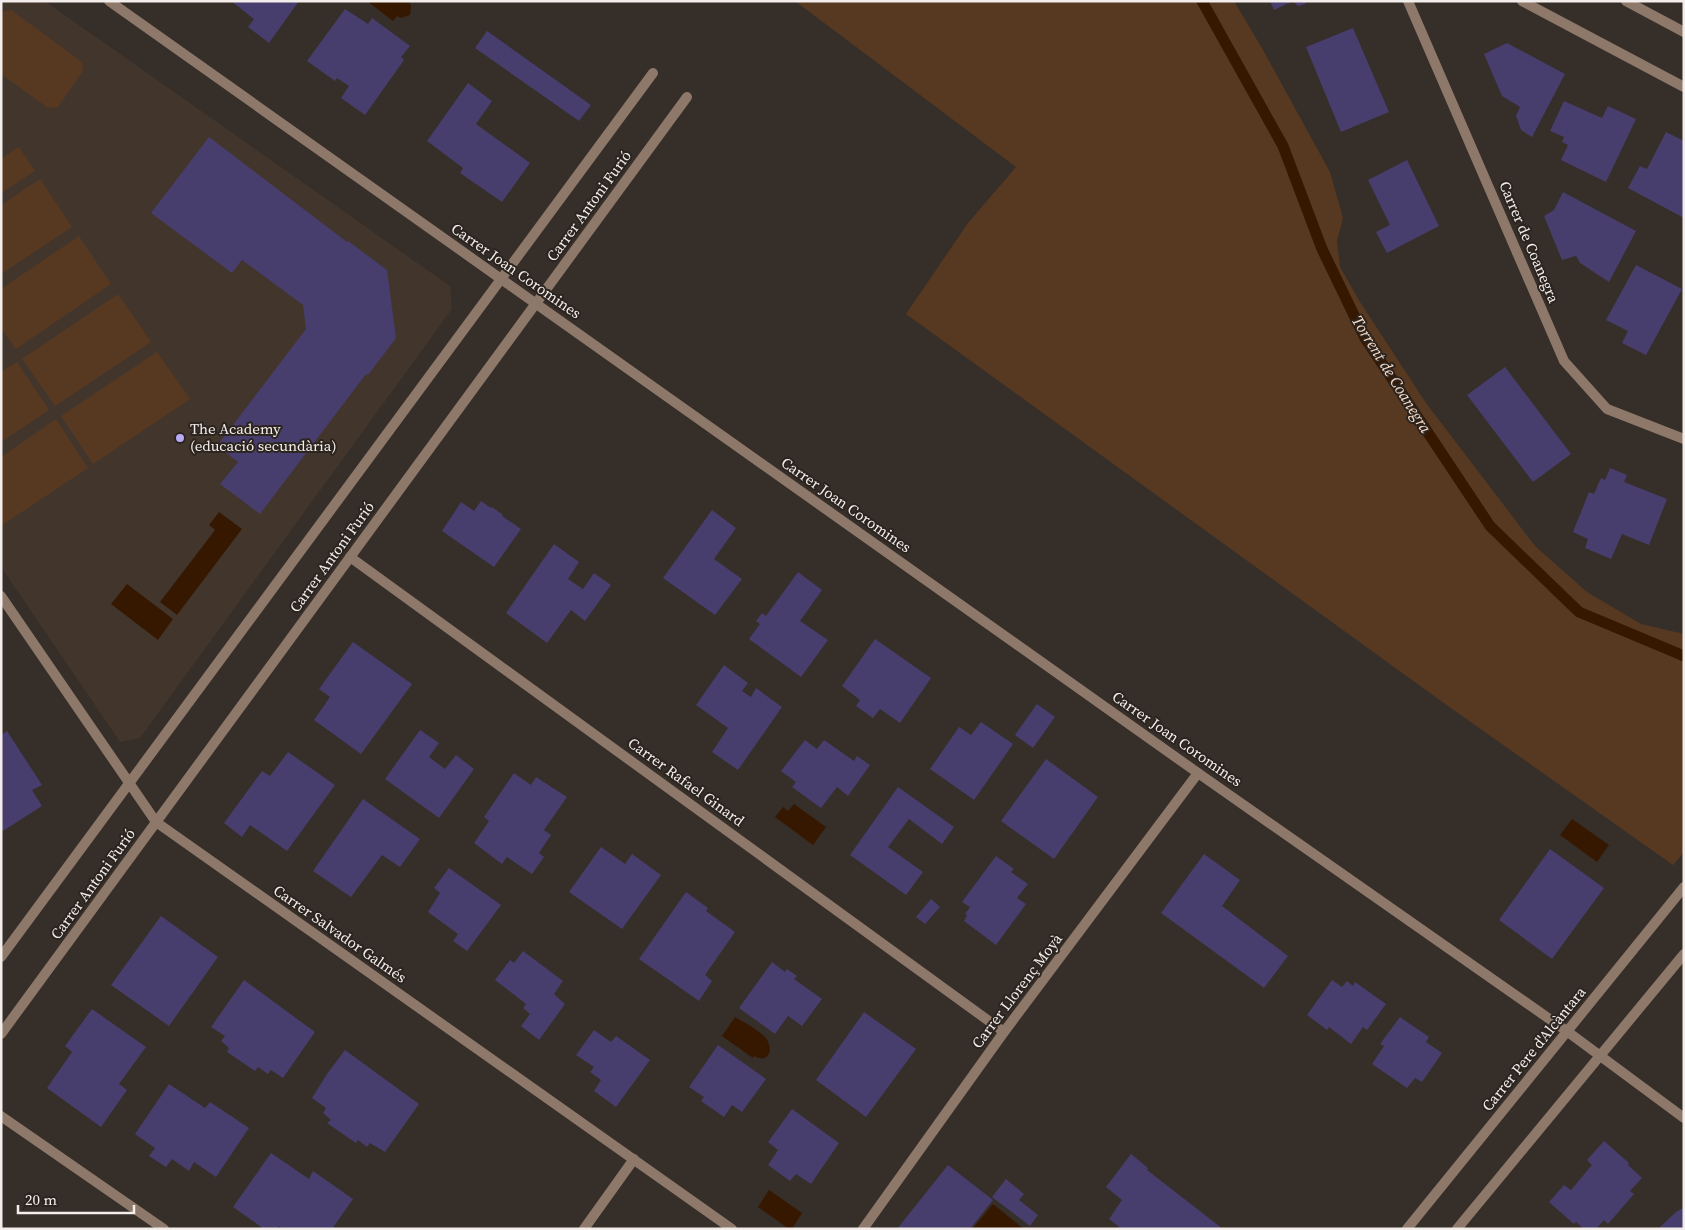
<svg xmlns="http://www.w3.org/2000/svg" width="1685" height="1230" font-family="'Source Serif 4',serif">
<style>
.built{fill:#42352c}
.green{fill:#573922}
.water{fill:#361800}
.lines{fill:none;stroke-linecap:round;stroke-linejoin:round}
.stream{stroke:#361800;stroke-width:11}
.building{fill:#473e6d}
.pedestrian{stroke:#8d7869;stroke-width:10}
.minor{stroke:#8d7869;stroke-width:10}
.poi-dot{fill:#b7abf8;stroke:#2b241f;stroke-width:2}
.labels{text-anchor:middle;stroke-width:4;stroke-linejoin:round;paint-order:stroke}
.street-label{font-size:15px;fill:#f3eeeb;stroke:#2b241f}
.poi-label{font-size:15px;fill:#f3eeeb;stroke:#2b241f;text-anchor:start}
.water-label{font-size:16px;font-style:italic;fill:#fbddc8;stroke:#2b241f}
</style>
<rect width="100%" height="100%" fill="#362e29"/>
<!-- built -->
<path class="built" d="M1 1H44L52 6 450 286 452 309 140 738 120 742 1 567Z"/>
<!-- green -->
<g class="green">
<path d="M795 1H1234L1263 50 1330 172 1343 218 1337 241 1340 267 1360 302 1426 403 1535 546 1587 592 1641 624 1684 634V852L1673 865 1441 701 906 314 968 223 1016 167Z"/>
<path d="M11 10 82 62 83 71 58 107 48 108 1 74V12Z"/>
<path d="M19 147 35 171 1 193V159Z"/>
<path d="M40 179 72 227 1 274V205Z"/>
<path d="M79 236 111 284 16 349 1 328V289Z"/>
<path d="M118 294 151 342 55 406 22 359Z"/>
<path d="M157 352 190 399 93 464 61 416Z"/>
<path d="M17 362 49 410 1 442V372Z"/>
<path d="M56 419 88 468 1 526V457Z"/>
</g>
<!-- water -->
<g class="water">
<path d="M367 1H409L411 6 410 15 401 18 397 16 393 21Z"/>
<path d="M219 512 242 529 177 615 160 602 215 530 209 525Z"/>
<path d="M127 584 173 619 158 640 111 604Z"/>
<path d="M794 804 826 827 813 845 775 817 783 807 788 811Z"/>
<path d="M1572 819 1609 845 1597 862 1560 835Z"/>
<path d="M735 1017C745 1023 757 1029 765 1037 774 1047 770 1065 754 1056L753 1058 722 1036Z"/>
<path d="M769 1190 802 1213 792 1229H789L758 1207Z"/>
<path d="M993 1204 1024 1229H972Z"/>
</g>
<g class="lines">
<!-- stream -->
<path class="stream" d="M1202 1 1283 146 1322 249 1365 338 1490 526 1579 612 1684 656"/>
</g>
<!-- building -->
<g class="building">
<path d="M231 1H299L269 43 248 27 254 19Z"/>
<path d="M1270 1H1307L1305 4 1298 6 1293 1 1274 10Z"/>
<path d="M345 9 368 24 372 18 410 46 401 57 404 60 365 115 341 98 349 86 337 78 335 81 307 61Z"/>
<path d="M1353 28 1389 112 1341 132 1306 47Z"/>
<path d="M487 31 591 105 579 121 475 48Z"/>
<path d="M1507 43 1565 74 1532 137 1521 130 1516 116 1520 107 1502 96 1484 54Z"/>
<path d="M468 83 492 101 476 124 530 163 502 202 460 173 463 168 427 141Z"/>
<path d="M1564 101 1602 118 1608 106 1636 119 1606 182 1561 160 1568 145 1562 142 1564 137 1550 131Z"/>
<path d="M1666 132 1684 141V218L1628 188 1640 166 1647 169Z"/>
<path d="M209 137 347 242 348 241 387 270 396 338 368 375 366 374 260 514 220 484 238 462 217 446 306 329 303 305 242 260 232 273 151 213Z"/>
<path d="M1407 160 1439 226 1387 253 1376 232 1390 225 1368 180Z"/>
<path d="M1563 192 1636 231 1609 282 1580 263 1576 256 1562 260 1544 216 1554 210Z"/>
<path d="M1636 265 1682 289 1646 355 1622 343 1628 331 1606 320Z"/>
<path d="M1505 367 1571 454 1533 482 1467 395Z"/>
<path d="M1610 468 1627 475 1624 482 1667 499 1649 545 1622 534 1611 559 1585 548 1588 539 1573 532 1589 492 1594 494 1601 478 1605 480Z"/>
<path d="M481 501 491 508 492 507 503 515 502 516 521 529 494 567 442 531 461 502 474 511Z"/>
<path d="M712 510 736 528 714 559 742 579 715 615 663 578Z"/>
<path d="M554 544 579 562 568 579 583 589 594 573 611 585 585 621 571 610 547 643 506 613Z"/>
<path d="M798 572 822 590 800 621 828 640 801 677 749 639 760 624 756 621 762 613 766 616Z"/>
<path d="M875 639 931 678 900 723 880 709 873 718 856 706 860 700 842 686Z"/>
<path d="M353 642 412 684 361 754 314 720 330 697 319 689Z"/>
<path d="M724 665 748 683 742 691 751 697 756 688 782 707 738 770 712 752 728 728 696 705Z"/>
<path d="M1037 704 1055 717 1033 748 1015 735Z"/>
<path d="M981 722 1013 744 974 800 930 769 959 727 971 735Z"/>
<path d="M420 730 439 743 429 757 445 769 456 755 474 769 439 818 385 779Z"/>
<path d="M7 731 42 785 32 790 42 806 3 831 1 828V735Z"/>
<path d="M805 740 817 749 824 740 854 761 857 756 870 765 848 796 837 787 821 808 792 787 796 782 781 771Z"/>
<path d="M288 752 335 785 287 851 250 825 242 837 224 823 262 771 270 776Z"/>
<path d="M1046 759 1098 797 1054 859 1001 821Z"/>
<path d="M514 773 531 785 536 777 567 797 544 830 551 835 539 853 544 857 532 874 507 857 502 864 474 843 489 821 484 817Z"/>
<path d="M898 787 954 827 942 844 909 819 888 847 923 872 906 895 850 855Z"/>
<path d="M363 799 420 839 400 867 382 855 351 897 313 871Z"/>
<path d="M601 847 625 864 632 854 661 875 622 929 569 892Z"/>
<path d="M1550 849 1604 888 1552 959 1499 920Z"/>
<path d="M1204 854 1240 880 1222 906 1288 956 1264 988 1161 913Z"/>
<path d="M996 856 1014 869 1011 872 1028 884 1017 898 1026 904 996 945 964 921 967 915 965 914 970 907 962 902Z"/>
<path d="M449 868 501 905 467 951 453 941 458 934 428 912 440 893 434 888Z"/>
<path d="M686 892 708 908 706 911 735 932 705 975 712 981 699 1001 639 959Z"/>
<path d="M931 899 940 907 925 924 916 917Z"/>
<path d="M161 916 218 957 169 1026 111 985Z"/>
<path d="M523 951 563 981 554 994 565 1004 539 1040 521 1026 530 1014 523 1008 526 1004 495 980 510 960 514 963Z"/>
<path d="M772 962 785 972 787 969 797 976 794 979 822 999 802 1026 788 1016 775 1034 739 1008Z"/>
<path d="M244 980 315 1032 283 1078 271 1070 268 1074 258 1067 255 1071 227 1052 229 1048 221 1041 225 1036 211 1027Z"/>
<path d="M1332 980 1342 987 1347 981 1353 986 1355 982 1386 1004 1367 1030 1363 1027 1351 1044 1329 1027 1327 1030 1307 1015Z"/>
<path d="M92 1009 146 1047 119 1084 127 1090 101 1127 47 1088 72 1052 65 1046Z"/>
<path d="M864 1012 916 1049 866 1117 816 1080Z"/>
<path d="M1400 1017 1429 1037 1426 1042 1442 1053 1422 1082 1415 1078 1407 1088 1372 1064 1384 1046 1380 1044Z"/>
<path d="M594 1030 611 1042 616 1036 650 1060 616 1107 594 1091 601 1080 590 1072 594 1067 576 1055Z"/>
<path d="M718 1045 766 1079 742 1112 732 1105 724 1117 701 1101 704 1097 689 1087Z"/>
<path d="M345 1050 419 1104 385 1152 370 1143 367 1147 358 1140 356 1143 327 1123 331 1120 323 1113 326 1108 312 1098 327 1074Z"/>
<path d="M169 1084 205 1108 210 1102 249 1128 216 1177 194 1162 189 1171 172 1159 166 1167 149 1156 155 1148 135 1134Z"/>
<path d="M792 1109 839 1143 811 1184 796 1174 790 1181 768 1165 778 1150 768 1142Z"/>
<path d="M1604 1141 1629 1163 1628 1165 1642 1178 1630 1191 1634 1194 1608 1224 1604 1220 1596 1229H1584L1576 1222 1574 1224 1549 1202 1564 1185 1571 1190 1592 1165 1587 1160Z"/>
<path d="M271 1153 309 1179 313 1171 353 1199 332 1229H282L279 1226 277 1229H264L233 1207Z"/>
<path d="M1131 1154 1148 1168 1147 1170 1223 1229H1122L1109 1219 1122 1200 1106 1187Z"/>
<path d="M948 1165 993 1200 970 1229H897Z"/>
<path d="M1006 1179 1024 1194 1019 1200 1038 1215 1030 1226 992 1197Z"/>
<path d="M1683 1208 1684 1229H1658L1676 1212Z"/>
</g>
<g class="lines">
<!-- pedestrian -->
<path class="pedestrian" d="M584 1229 634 1159"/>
<!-- minor -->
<g class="minor">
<path d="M109 1 1198 773 1568 1032 1684 1118"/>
<path d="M1408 1 1564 361 1607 409 1684 439"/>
<path d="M1522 1 1684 87"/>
<path d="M1626 1 1684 32"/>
<path d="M350 557 1004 1032"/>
<path d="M1 596 156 822 732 1229"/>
<path d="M1 957 653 73"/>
<path d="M1 1034 687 97"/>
<path d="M1 1116 164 1229"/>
<path d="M863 1229 1004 1032 1198 773"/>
<path d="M1407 1229 1684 887"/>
<path d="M1457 1229 1684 954"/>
</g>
</g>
<!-- markers -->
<circle class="poi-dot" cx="180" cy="438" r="5"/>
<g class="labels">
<!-- street labels -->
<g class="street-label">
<text transform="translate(589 206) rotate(-54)" y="5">Carrer Antoni Furió</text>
<text transform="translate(1529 242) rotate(67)" y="5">Carrer de Coanegra</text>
<text transform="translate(516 271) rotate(35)" y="5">Carrer Joan Coromines</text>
<text transform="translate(846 505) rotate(35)" y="5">Carrer Joan Coromines</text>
<text transform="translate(332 557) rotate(-54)" y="5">Carrer Antoni Furió</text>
<text transform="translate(1177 739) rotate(35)" y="5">Carrer Joan Coromines</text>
<text transform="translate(686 782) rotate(36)" y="5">Carrer Rafael Ginard</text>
<text transform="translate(93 884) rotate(-54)" y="5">Carrer Antoni Furió</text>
<text transform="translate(340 934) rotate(35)" y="5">Carrer Salvador Galmés</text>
<text transform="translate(1017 991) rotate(-53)" y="5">Carrer Llorenç Moyà</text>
<text transform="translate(1534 1049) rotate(-51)" y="5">Carrer Pere d'Alcàntara</text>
</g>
<!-- poi labels -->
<g class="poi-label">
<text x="190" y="434">The Academy<tspan x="190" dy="17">(educació secundària)</tspan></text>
</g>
<!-- water labels -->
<g class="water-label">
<text transform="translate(1392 374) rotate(58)" y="6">Torrent de Coanegra</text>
</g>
</g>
<!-- border -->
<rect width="1685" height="1230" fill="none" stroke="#f3eeeb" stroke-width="5"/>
<!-- scale -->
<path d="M18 1205v8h116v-8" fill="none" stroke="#f3eeeb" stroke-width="2.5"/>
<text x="25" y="1205" font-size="15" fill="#f3eeeb" stroke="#2b241f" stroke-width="4" paint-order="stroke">20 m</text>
</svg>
